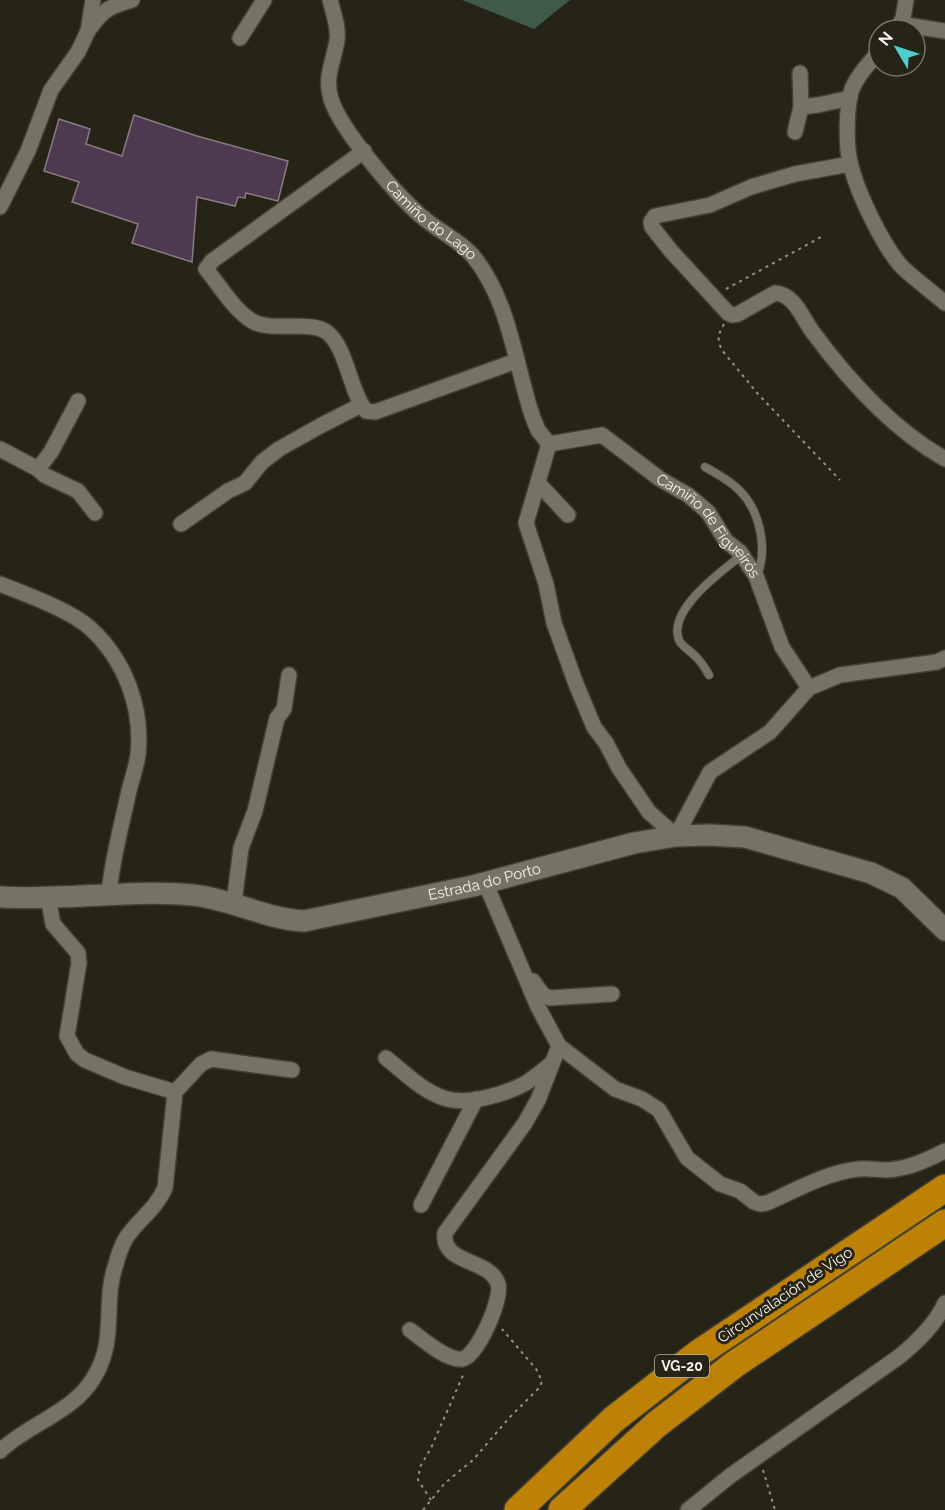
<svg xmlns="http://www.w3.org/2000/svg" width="945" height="1510" font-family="Raleway,sans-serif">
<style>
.forest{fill:#405a4a}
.building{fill:#4e3a4e;stroke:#877b86;stroke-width:1.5}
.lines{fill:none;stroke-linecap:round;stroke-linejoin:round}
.lane-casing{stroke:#413f36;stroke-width:10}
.street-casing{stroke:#413f36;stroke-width:18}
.secondary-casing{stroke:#413f36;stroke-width:24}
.highway-casing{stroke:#413f36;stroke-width:30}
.path{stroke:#959389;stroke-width:2;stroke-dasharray:3 4.5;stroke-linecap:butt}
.lane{stroke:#767264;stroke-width:8}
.street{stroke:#767264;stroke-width:15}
.secondary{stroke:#767264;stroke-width:21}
.highway{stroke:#bd8106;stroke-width:27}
.labels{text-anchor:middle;stroke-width:6;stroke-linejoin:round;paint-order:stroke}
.shield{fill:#262317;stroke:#b6b4ab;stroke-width:1.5}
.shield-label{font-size:14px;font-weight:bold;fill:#f4f2ea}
.street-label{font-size:15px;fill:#f4f2ea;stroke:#262317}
</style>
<rect width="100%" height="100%" fill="#262317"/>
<!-- forest -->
<path class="forest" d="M462 0H570L534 29Z"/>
<!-- building -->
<path class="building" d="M134 115 197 136 288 161 278 201 246 193 245 198 238 197 235 206 197 197 192 262 132 243 138 224 72 202 79 182 44 171 59 119 90 129 86 144 122 156Z"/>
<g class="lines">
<defs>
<g id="lane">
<path d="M705 467C717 474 730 480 740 491 760 511 768 549 757 575"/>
<path d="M709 675C705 668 701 661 695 656 690 650 682 647 679 640 667 610 722 571 742 555"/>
</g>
<g id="street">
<path id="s1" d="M330 0C333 12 339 28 337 40 334 61 324 77 331 99 340 129 400 200 426 220 442 233 460 241 473 256 510 301 515 365 533 418L538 430 549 444"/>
<path d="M900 24 945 31"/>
<path d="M90 28C103 10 110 6 132 0"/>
<path d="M897 30 903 18 906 0"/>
<path d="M240 38 264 0"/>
<path d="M879 52C869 63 858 75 852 89 846 106 846 144 850 162 856 190 883 247 903 268 916 280 931 291 945 303"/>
<path d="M801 107 818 105 850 98"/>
<path d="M795 132 801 107 800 73"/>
<path d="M364 151 212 261 206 269C220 286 234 310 252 321 272 333 311 319 328 333 347 349 350 392 366 411L375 412 516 361"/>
<path d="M850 164 795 174 751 187 710 205 655 216 651 222 652 227 671 251 728 313 732 315 738 314 775 293C794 294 802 317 812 331 848 380 892 429 945 459"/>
<path d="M0 207 28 151 51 90 78 52 88 31 93 0"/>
<path d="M549 444 526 523 546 584 554 623 576 684 594 727 606 743 619 768 649 812 676 836 710 772 770 732 809 688 840 675 937 662 945 658"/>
<path id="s2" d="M549 444 602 435 660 479 688 495 708 512 726 541 740 552 756 576 782 647 809 688"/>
<path d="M0 449 38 469 51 452 78 401"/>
<path d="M38 469 44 475 78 491 95 513"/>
<path d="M538 483 568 515"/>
<path d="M181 524 228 491 245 483 262 462 279 449 320 426 361 405"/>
<path d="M0 584C25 594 70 610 90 628 125 660 143 708 138 755 136 768 131 782 128 795 121 828 112 860 109 893"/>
<path d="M485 882 538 1007 559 1046 615 1089 642 1099 659 1110 687 1158 720 1184 740 1191 754 1202 760 1204 767 1203C796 1190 827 1172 859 1169 869 1168 878 1170 887 1170 908 1169 927 1160 945 1151"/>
<path d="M48 897 53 924 78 953 79 963 67 1036 77 1054 85 1060 125 1077 175 1092"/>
<path d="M234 903 241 848 255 811 277 718 284 709 289 675"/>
<path d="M533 981 543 995 550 998 612 994"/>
<path d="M386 1058C404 1072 422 1091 444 1098 466 1106 506 1094 526 1083 535 1077 544 1070 552 1063"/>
<path d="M421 1205 476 1099"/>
<path d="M410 1330C422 1339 447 1361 462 1359 477 1357 503 1298 498 1284 490 1258 441 1265 445 1233L525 1123 538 1100 559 1046"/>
<path d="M0 1451C28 1424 72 1413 93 1379 118 1340 102 1303 116 1264 118 1256 122 1245 126 1238 138 1220 156 1209 165 1188L175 1092 201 1064 211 1059 292 1070"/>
<path d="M688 1510 730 1476 900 1356C918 1341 936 1324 945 1303"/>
</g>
<g id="secondary">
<path id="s3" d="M0 897C64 901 128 889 193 895 231 899 266 919 304 921L473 886 634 843 676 836 709 835 745 837 871 873 902 888 945 930"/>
</g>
<g id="highway">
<path d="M518 1510 614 1419 699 1353 945 1188"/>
<path d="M562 1510 657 1424 735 1364 945 1223"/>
</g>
</defs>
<!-- lane casing -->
<use href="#lane" class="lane-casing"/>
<!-- street casing -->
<use href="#street" class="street-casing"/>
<!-- secondary casing -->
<use href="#secondary" class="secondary-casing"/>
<!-- highway casing -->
<use href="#highway" class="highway-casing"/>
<!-- path -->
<g class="path">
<path d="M726 289 823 236"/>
<path d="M724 324 718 336 721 349 758 394 840 480"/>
<path d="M763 1470 775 1510"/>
<path d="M431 1500 418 1480 420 1467 431 1448 464 1373"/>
<path d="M423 1510 445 1483 473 1460 509 1418 540 1387 542 1381 536 1369 502 1329"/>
</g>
<!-- lane -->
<use href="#lane" class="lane"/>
<!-- street -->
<use href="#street" class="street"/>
<!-- secondary -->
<use href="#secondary" class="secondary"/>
<!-- highway -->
<use href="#highway" class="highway"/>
</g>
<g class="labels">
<!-- shield labels -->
<rect class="shield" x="655" y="1355" width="54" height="22" rx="4.5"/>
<g class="shield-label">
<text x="682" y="1371">VG-20</text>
</g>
<!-- street labels -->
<g class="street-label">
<text dy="5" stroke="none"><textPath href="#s1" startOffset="260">Camiño do Lago</textPath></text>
<text dy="5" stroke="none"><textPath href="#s2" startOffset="195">Camiño de Figueirós</textPath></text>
<text dy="5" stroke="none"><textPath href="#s3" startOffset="492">Estrada do Porto</textPath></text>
<text transform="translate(785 1295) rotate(-34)" y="5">Circunvalación de Vigo</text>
</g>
</g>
<!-- north arrow -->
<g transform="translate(897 48) rotate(309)"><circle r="28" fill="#262317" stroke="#78766b" stroke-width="1.5"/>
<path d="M0-4.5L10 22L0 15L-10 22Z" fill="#52cdce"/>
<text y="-9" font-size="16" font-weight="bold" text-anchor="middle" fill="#f4f2ea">N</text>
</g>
</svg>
